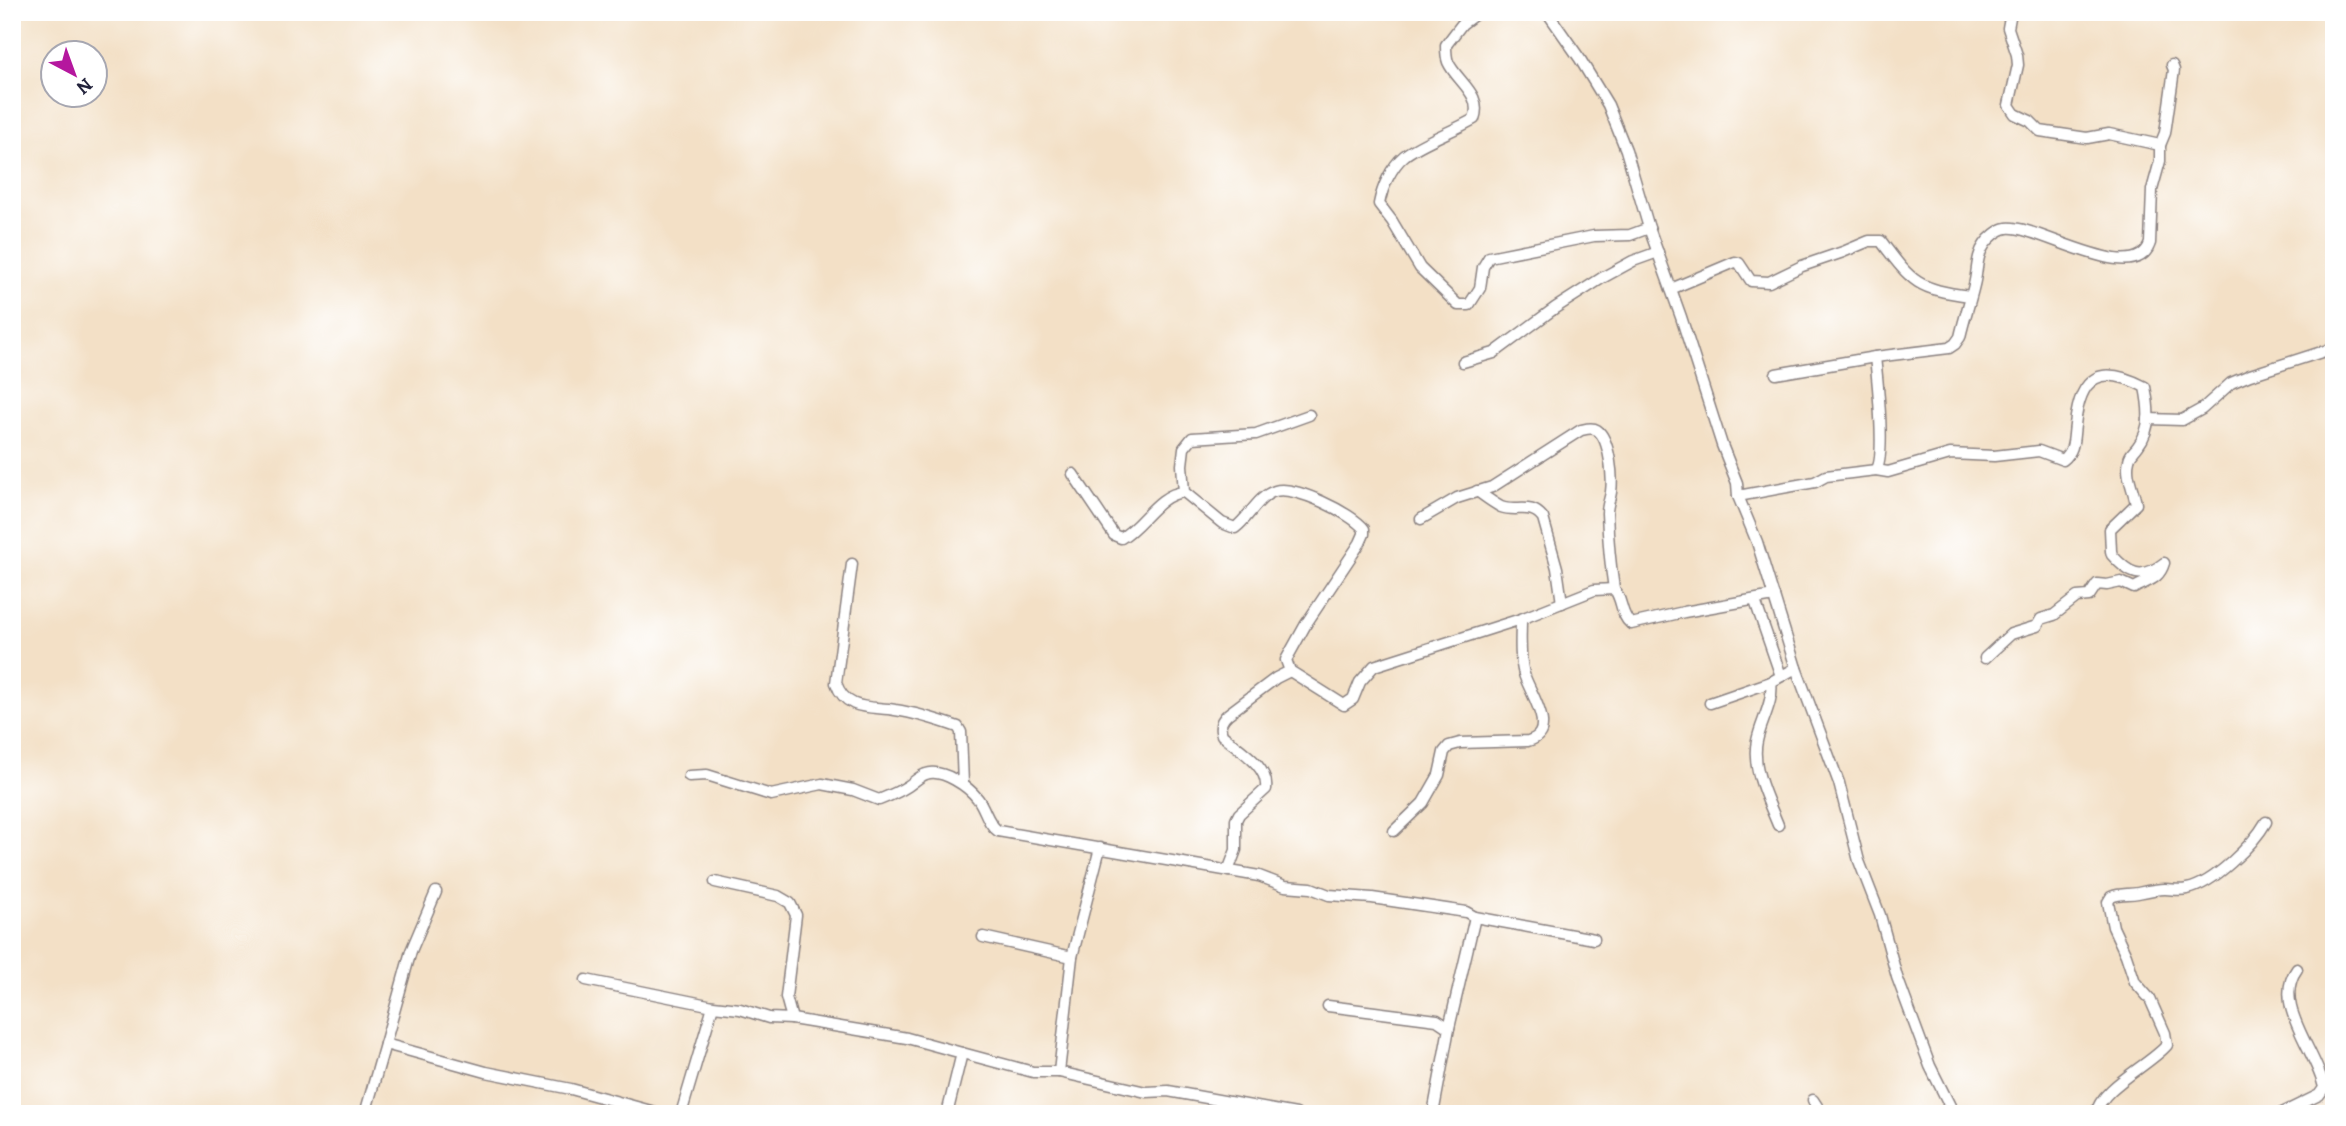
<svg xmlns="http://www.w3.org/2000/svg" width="2346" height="1126" font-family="Alegreya,serif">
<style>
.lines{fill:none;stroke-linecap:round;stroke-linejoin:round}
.minor-casing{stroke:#8a8180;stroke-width:13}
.minor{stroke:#fff;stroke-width:10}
</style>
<rect width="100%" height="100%" fill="#fff"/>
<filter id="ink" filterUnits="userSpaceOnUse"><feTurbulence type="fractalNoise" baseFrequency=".0143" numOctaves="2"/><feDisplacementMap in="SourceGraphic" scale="14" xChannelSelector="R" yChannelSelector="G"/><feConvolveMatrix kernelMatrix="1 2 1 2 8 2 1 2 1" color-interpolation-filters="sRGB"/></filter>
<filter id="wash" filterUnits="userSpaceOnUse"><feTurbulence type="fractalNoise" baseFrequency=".00686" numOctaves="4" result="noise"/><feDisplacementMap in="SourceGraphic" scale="28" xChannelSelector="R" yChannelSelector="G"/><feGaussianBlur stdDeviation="1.57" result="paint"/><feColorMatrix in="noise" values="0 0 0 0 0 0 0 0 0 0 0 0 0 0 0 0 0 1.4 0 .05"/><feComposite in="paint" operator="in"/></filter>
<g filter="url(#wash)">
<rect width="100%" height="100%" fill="#f3e0c6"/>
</g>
<g filter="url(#ink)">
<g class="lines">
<defs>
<g id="minor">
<path d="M1478 12 1462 24 1446 45C1446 50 1446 57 1448 62 1457 82 1483 94 1474 119 1454 131 1420 143 1404 156 1391 167 1382 188 1379 204L1392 221 1420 268 1458 305H1469L1480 288 1483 267 1489 257 1594 236 1630 235 1649 228"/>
<path d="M1547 12 1580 59 1608 105 1626 150 1649 228 1681 317 1722 445 1737 483 1738 496 1757 542 1796 668 1839 783 1859 861 1880 915 1897 977 1930 1066 1954 1114"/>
<path d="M2011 12 2008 28 2017 55 2018 65 2009 105 2015 114 2030 121 2040 131 2087 138 2109 134 2160 145"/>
<path d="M1671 289 1735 262 1739 263 1751 281 1769 282 1802 266 1843 252 1869 241H1881C1913 284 1918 289 1970 296"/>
<path d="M1463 362 1494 353 1555 308 1602 278 1633 261 1658 252"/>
<path d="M1776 374 1875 357 1949 348 1955 344 1960 337C1964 319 1970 302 1974 285 1978 270 1976 256 1985 244 1989 238 1999 229 2007 228 2036 224 2136 289 2150 243L2152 190 2160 161V145L2165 133 2174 70 2172 65"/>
<path d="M1309 415 1256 434 1192 438 1184 448 1182 465 1184 492 1222 523 1235 528C1249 518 1258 496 1275 491 1294 485 1352 513 1364 529V534L1360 543 1306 624 1286 660 1290 671 1344 705 1353 699 1360 682 1374 666 1521 619 1594 590 1614 589C1623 599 1620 615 1631 624L1684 612 1774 596"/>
<path d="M2148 419 2182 420 2202 409 2231 383 2250 375 2334 348"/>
<path d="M1876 470 1888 472 1950 454 1994 456 2039 451 2063 460C2075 450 2073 439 2075 425 2080 375 2101 364 2145 387 2149 407 2152 428 2138 446 2134 452 2130 453 2129 460 2125 475 2134 490 2136 504L2110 529 2111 551 2112 555C2129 574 2141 581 2164 563 2159 580 2148 580 2134 588L2121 582 2107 585 2097 584 2089 596 2077 597 2054 615 2041 619 2037 626 2011 634 1985 658"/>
<path d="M1073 474 1114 535 1121 538C1143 526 1157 494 1184 492"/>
<path d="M1477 491C1484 496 1493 503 1501 507 1517 513 1531 502 1543 518L1557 568 1562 603"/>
<path d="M1738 496 1815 482 1826 476 1876 470C1886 459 1877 375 1875 357"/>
<path d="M1421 519 1457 498 1492 487 1581 430C1586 429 1592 427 1597 430 1610 439 1613 478 1611 492 1610 499 1607 505 1607 513 1608 539 1610 563 1614 589"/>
<path d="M852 564 836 683C846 712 871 706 895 710 916 713 938 720 958 727L961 732 963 784"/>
<path d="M1755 601 1781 676"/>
<path d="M1771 682C1774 702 1761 721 1757 741 1751 768 1768 800 1778 825"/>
<path d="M1710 703 1771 682 1796 668"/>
<path d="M689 776 707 775 771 795 822 784 853 790 879 800C889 796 899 792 908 786 914 782 920 776 926 774 942 768 969 787 978 799 986 810 987 823 998 831L1259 876 1285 886 1311 888 1329 895 1372 898 1466 912 1475 917 1594 939"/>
<path d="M1394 831 1423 803 1439 775 1444 752 1449 746 1460 743 1528 741C1560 733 1528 690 1524 674 1519 656 1521 637 1521 619"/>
<path d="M1228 871 1236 850V820L1239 814 1266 789C1269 766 1238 749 1222 735 1219 726 1221 720 1228 714L1276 678 1290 671"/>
<path d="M715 882 778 896 790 903 796 915 786 997 792 1019"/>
<path d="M436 892 411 951 385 1044 486 1072 571 1089 662 1114"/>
<path d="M983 937 1072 957"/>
<path d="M586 980 713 1006 740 1009 769 1018 792 1019 907 1038 962 1053 947 1114"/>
<path d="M1328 1006 1437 1020 1449 1028"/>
<path d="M962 1053 1033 1072H1059L1146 1092 1168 1091 1296 1114"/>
<path d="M1059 1072 1072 957 1100 848"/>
<path d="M1813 1100 1822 1114"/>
<path d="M365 1114 385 1044"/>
<path d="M681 1114 713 1006"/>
<path d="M1433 1114 1449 1028 1475 917"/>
<path d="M2096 1114C2100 1088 2150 1065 2167 1045L2165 1033 2150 999 2135 982 2126 955 2113 927 2108 902 2111 897C2121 893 2128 895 2138 893 2147 891 2155 889 2165 889 2172 889 2180 891 2187 889 2213 884 2253 845 2266 822"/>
<path d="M2280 1114 2319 1095 2324 1088C2318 1053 2271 1004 2297 969"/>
</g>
</defs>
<!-- minor casing -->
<use href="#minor" class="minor-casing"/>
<!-- minor -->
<use href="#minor" class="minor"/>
</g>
</g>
<!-- margin -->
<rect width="2346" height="1126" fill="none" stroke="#fff" stroke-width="42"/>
<!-- north arrow -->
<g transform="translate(74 74) rotate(139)"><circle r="33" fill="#ffffff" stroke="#a7a7b1" stroke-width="2"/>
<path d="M0-5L12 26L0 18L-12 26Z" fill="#b5179e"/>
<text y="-10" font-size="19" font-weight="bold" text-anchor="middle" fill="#22223b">N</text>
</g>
</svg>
